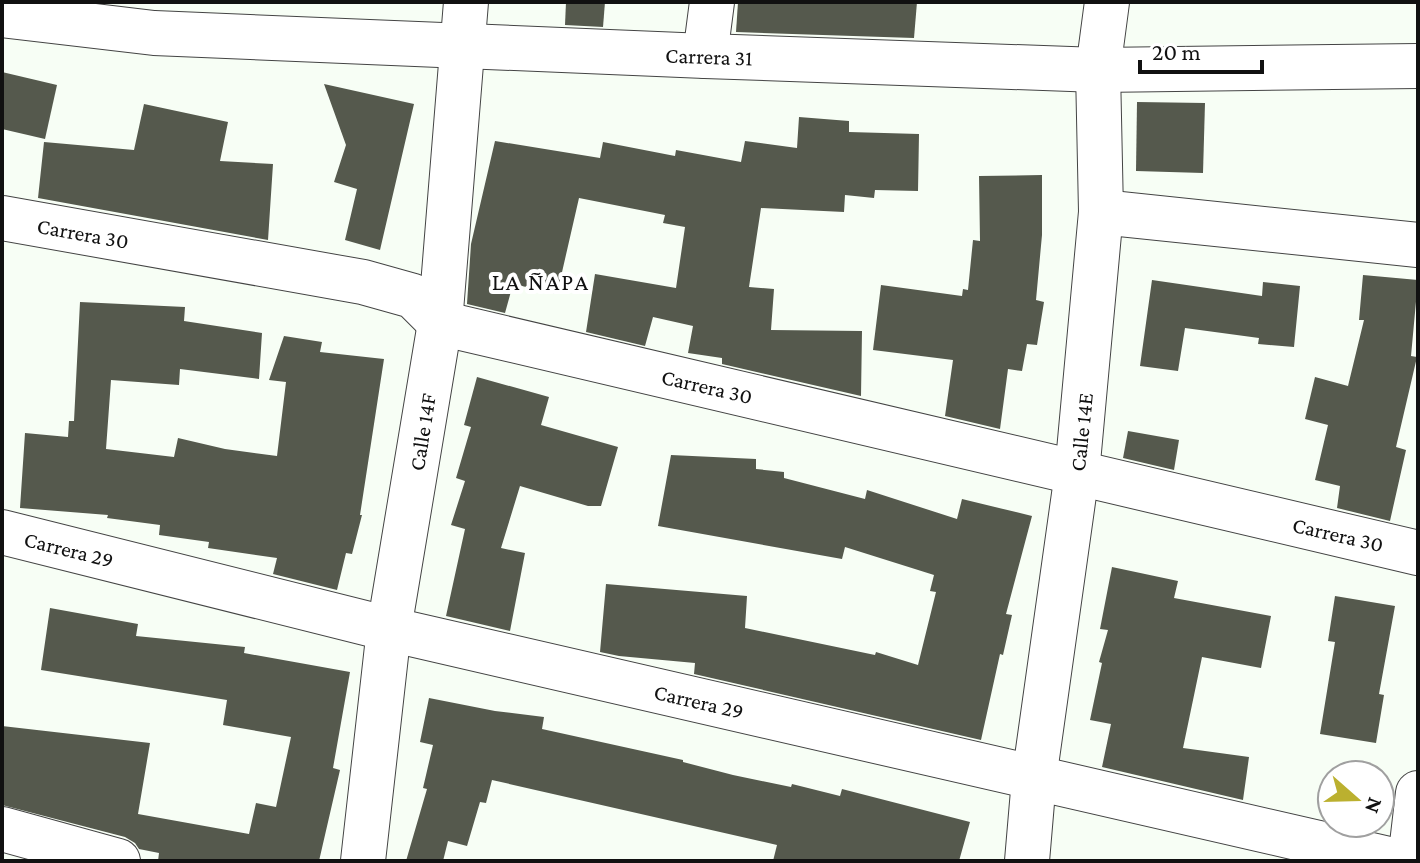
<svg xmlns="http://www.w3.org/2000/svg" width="1420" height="863" font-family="'Crimson Pro',serif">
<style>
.building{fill:#55594d}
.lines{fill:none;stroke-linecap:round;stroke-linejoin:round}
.minor-casing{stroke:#444;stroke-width:46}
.minor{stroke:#fff;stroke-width:44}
.labels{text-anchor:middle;stroke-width:8;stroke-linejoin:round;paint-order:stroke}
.street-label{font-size:22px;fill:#111;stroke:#fff}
.neighbourhood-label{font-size:24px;letter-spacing:2px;fill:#111;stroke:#fff}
</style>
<rect width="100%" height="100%" fill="#f7fef5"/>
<!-- building -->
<g class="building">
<path d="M566 2H605L603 27 565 25Z"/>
<path d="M738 2H917L914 38 736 32Z"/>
<path d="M2 72 57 85 45 139 2 129Z"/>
<path d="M324 84 414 104 380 250 345 240 357 189 334 182 346 145Z"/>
<path d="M1137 102 1205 103 1203 173 1136 171Z"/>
<path d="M144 104 228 122 220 161 273 164 268 240 38 198 44 142 134 150Z"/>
<path d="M799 117 849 121V132L919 134 918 191 875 190 874 198 845 195 844 212 761 208 749 287 774 289 771 330 862 331 861 396 722 364V358L688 353 693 326 653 317 645 346 586 332 595 274 676 288 685 227 663 223 665 215 579 198 557 294 513 284 505 313 467 304 471 244 495 141 600 158 603 142 675 156 676 150 741 162 745 141 797 148Z"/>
<path d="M1042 175V235L1036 300 1044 302 1037 345 1027 344 1022 371 1008 369 1000 429 945 416 953 360 873 350 881 285 962 296 963 289 968 290 973 240 980 241 979 176Z"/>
<path d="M1363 275 1418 280 1411 356 1417 357 1396 447 1406 450 1390 521 1337 508 1340 486 1315 480 1328 425 1305 419 1315 377 1348 386 1364 320H1359Z"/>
<path d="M1152 280 1262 296 1263 282 1300 286 1294 347 1258 344 1259 338 1185 328 1178 371 1140 366Z"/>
<path d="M80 302 185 307 184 321 262 333 259 379 180 369 179 385 111 380 106 449 174 457 178 438 225 449 277 456 286 382 269 380 284 336 322 342 320 352 384 359 360 515H362L352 554 346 553 337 590 273 574 277 558 208 548 209 542 159 535 160 525 107 518 108 515 20 508 25 433 68 437 69 421H74Z"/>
<path d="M477 377 549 397 541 425 618 447 601 506H588L520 486 501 548 525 553 510 631 446 616 465 529 451 525 465 481 456 478 471 427 464 425Z"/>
<path d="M1128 431 1179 440 1174 470 1123 458Z"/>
<path d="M671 455 756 459V469L784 472V478L865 499 867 490 957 519 962 499 1032 516 1006 614 1012 615 1003 655 1000 654 981 740 694 674 695 663 619 656 600 652 606 584 747 596 745 628 875 655 876 652 918 665 936 592 930 591 934 575 845 547 842 559 658 526Z"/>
<path d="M1112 567 1178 581 1174 598 1271 616 1261 668 1202 657 1183 748 1249 757 1243 800 1102 767 1111 724 1090 720 1102 663 1099 662 1108 630 1100 629Z"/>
<path d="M1335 596 1395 606 1379 694 1384 695 1376 743 1320 734 1335 642 1328 641Z"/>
<path d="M50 608 138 624 136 636 245 647 244 653 350 672 333 768 340 770 319 861H158L159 853 139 849 135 843 125 837 2 805V726L150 743 138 814 249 834 256 803 276 807 291 737 223 725 227 700 41 670Z"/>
<path d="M429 698 495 711 544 717 542 729 683 760V762L733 775 791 787 792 784 840 796 842 789 970 822 959 861H773L777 845 492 780 486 803 480 802 467 846 448 841 443 861H406L427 789 423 788 433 745 420 742Z"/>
</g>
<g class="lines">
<defs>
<g id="minor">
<path d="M2 15 154 33 705 56 1098 70 1418 66"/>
<path d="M705 56 712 2"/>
<path d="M1101 212 1418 245"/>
<path d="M2 218 363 282 413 296 440 323 1418 553"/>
<path d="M2 532 389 629 1397 861"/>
<path d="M2 829 118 861"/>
<path d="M363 861 389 629 440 323 466 2"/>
<path d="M1027 861 1034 779 1077 473 1101 212 1098 70 1107 2"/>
<path d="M1410 861 1418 793"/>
</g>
</defs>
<!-- minor casing -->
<use href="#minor" class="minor-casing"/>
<!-- minor -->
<use href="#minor" class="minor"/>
</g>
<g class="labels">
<!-- street labels -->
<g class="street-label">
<text transform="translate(709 56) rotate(2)" y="8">Carrera 31</text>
<text transform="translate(83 233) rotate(10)" y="8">Carrera 30</text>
<text transform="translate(707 386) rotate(13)" y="8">Carrera 30</text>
<text transform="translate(422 432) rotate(-81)" y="8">Calle 14F</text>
<text transform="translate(1081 432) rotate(-84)" y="8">Calle 14E</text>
<text transform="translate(1338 534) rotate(13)" y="8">Carrera 30</text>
<text transform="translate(69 549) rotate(14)" y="8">Carrera 29</text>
<text transform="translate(699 701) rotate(13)" y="8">Carrera 29</text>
</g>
<!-- neighbourhood labels -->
<g class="neighbourhood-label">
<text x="541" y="290">LA ÑAPA</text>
</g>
</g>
<!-- border -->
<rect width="1420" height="863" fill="none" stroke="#111111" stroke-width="8"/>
<!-- north arrow -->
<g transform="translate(1356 799) rotate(110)"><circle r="38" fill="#ffffff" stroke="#a0a0a0" stroke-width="2"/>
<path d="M0-6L14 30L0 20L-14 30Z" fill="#bbb02f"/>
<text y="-12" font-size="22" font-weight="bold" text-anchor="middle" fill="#111111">N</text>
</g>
<!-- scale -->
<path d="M1140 60v12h122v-12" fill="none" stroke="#111111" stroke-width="4"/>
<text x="1152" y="60" font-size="24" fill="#111111" stroke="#ffffff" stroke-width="6" paint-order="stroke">20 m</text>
</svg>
